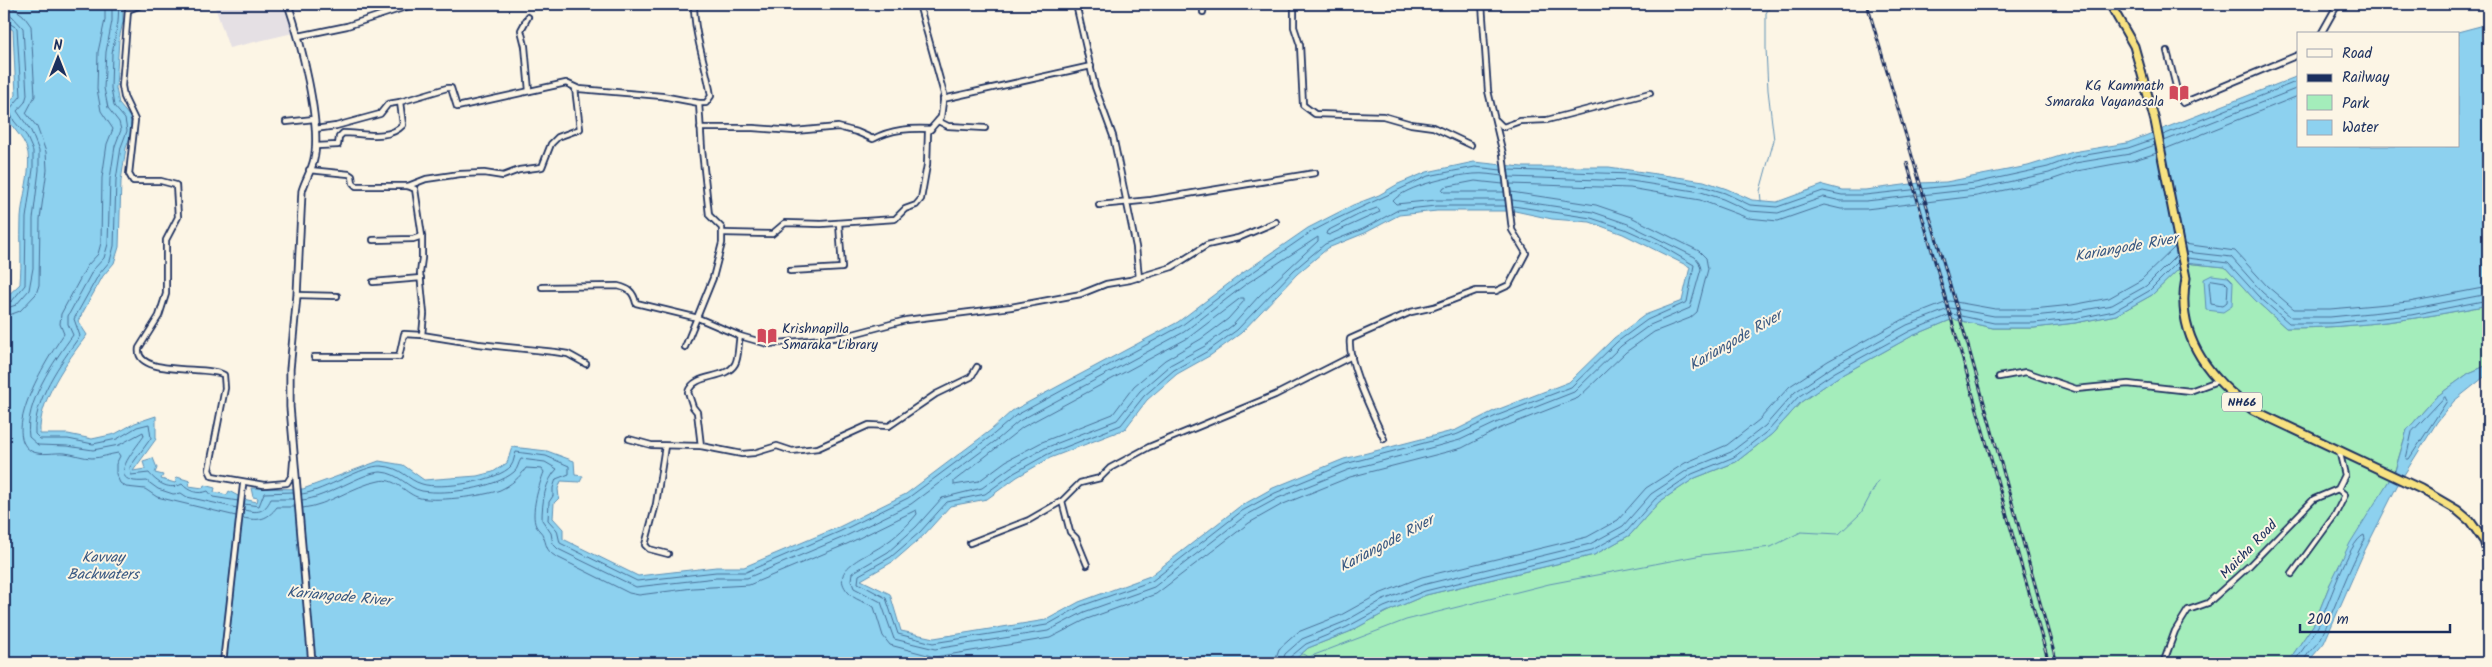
<svg xmlns="http://www.w3.org/2000/svg" width="2492" height="667" font-family="Kalam,sans-serif">
<style>
.built{fill:#e5e0e4}
.green{fill:#a4edbb;stroke:#608e8c}
.water{fill:#8dd1ef;stroke:#5f90b5;fill-rule:evenodd}
.lines{fill:none;stroke-linecap:round;stroke-linejoin:round}
.shore{stroke:#497098;stroke-width:1}
.stream{stroke:#5f90b5;stroke-width:1}
.minor-casing{stroke:#1b2f5e;stroke-width:8}
.secondary-casing{stroke:#1b2f5e;stroke-width:9}
.trunk-casing{stroke:#1b2f5e;stroke-width:11}
.minor{stroke:#fcf5e5;stroke-width:4.5}
.secondary{stroke:#fcf5e5;stroke-width:5.5}
.trunk{stroke:#f8e281;stroke-width:7}
.rail-casing{stroke:#1b2f5e;stroke-width:3}
.rail{stroke:#fcf5e5;stroke-width:1;stroke-dasharray:4;stroke-linecap:butt}
.labels{text-anchor:middle;stroke-width:4;stroke-linejoin:round;paint-order:stroke}
.shield{fill:#fcf5e5;stroke:#5e6a86;stroke-width:1}
.shield-label{font-size:12px;font-weight:bold;fill:#1b2f5e}
.poi-label{font-size:14px;fill:#1b2f5e;stroke:#fcf5e5;text-anchor:end}
.street-label{font-size:14px;fill:#1b2f5e;stroke:#fcf5e5}
.water-label{font-size:15px;font-style:italic;fill:#385882;stroke:#fcf5e5}
</style>
<rect width="100%" height="100%" fill="#fcf5e5"/>
<filter id="ink" filterUnits="userSpaceOnUse"><feTurbulence type="fractalNoise" baseFrequency=".02" numOctaves="2"/><feDisplacementMap in="SourceGraphic" scale="10" xChannelSelector="R" yChannelSelector="G"/><feConvolveMatrix kernelMatrix="1 2 1 2 8 2 1 2 1" color-interpolation-filters="sRGB"/></filter>
<g filter="url(#ink)">
<!-- built -->
<path class="built" d="M214 4H283L293 33 229 48Z"/>
<!-- green -->
<path class="green" d="M2185 263 2225 267 2254 299 2286 328C2357 328 2419 319 2488 305V365L2469 373 2436 397 2407 430 2395 470 2330 584 2314 624 2287 663H1291L1308 648 1349 632 1386 612 1426 595 1594 555 1630 535 1659 502 1695 478 1736 462 1772 434 1801 402 1838 377 1912 336 1953 319 1993 328H2034L2075 323 2116 315 2152 295Z"/>
<!-- water -->
<g class="water">
<path d="M4 4H123V22L119 39 116 88 119 104 130 117 132 132 126 148 121 181 119 247 114 263 103 276 78 321 87 335C67 361 38 401 40 434H68L92 439 115 434 135 423 156 416V439L133 471 145 469 143 461 153 458 157 468 155 473 163 475 161 479 175 483 177 477 190 481 189 486 203 488 204 485 215 488 214 492 227 495 229 491 238 496 240 493 243 499 257 502 258 498 253 497 251 488 303 489 379 461 403 465 424 480 477 476 493 472 507 463 512 447 547 451 574 461 575 475 583 476 580 482 561 481 558 489 559 498 554 503 553 518 563 529V539L638 576 716 567H744L839 527 906 494 991 430 1012 411 1178 322 1240 275 1308 228 1353 205 1379 195 1398 184 1427 172 1474 162 1522 167H1609L1704 181 1727 189 1752 200 1777 202 1823 185 1842 190H1865L1919 183 1946 182 2028 166 2073 152 2127 143 2298 76V146H2458V34H2450L2488 24V305C2419 319 2357 328 2286 328L2254 299 2225 267 2185 263 2152 295 2116 315 2075 323 2034 328H1993L1953 319 1912 336 1838 377 1801 402 1772 434 1736 462 1695 478 1659 502 1630 535 1594 555 1426 595 1386 612 1349 632 1308 648 1291 663H4V299L20 284C22 262 20 240 21 218 22 197 31 174 28 153 25 135 5 125 4 106L16 95 13 30 4 24ZM1437 211H1515L1552 219 1590 222 1623 234 1690 267 1682 301 1645 315 1614 338 1569 382 1494 411 1456 430 1344 459 1273 488 1239 507 1150 576 1079 602 1046 620 934 638 901 631 890 594 861 580 894 561 924 535 950 506 987 499 1017 477 1050 458 1125 429 1147 400 1177 374 1211 355 1241 333 1297 274 1328 248 1365 233 1399 215Z"/>
<path d="M2212 275 2228 277 2233 282 2232 306 2223 312 2206 310 2204 279Z"/>
<path d="M2488 365V374L2454 401 2437 422 2397 486 2364 552 2324 643 2307 663H2287L2314 624 2330 584 2350 543 2395 471 2407 430 2436 397 2469 373Z"/>
</g>
<g class="lines">
<!-- shore -->
<g class="shore">
<path d="M105 4V20L98 52 97 89 101 111 113 129 107 144 102 178 101 243 98 254 87 266 61 314 60 324 64 334C50 354 0 432 31 451 41 456 55 452 65 453 74 454 83 458 92 458 101 458 110 454 118 453L120 456 116 464V474L120 483 126 487 145 489 157 497 236 516"/>
<path d="M112 4V21L106 52 104 88 108 108 119 122 121 130 115 146 110 179 108 244 104 258 93 270 68 316V324L73 335C54 361 24 403 29 437L38 445 67 446 93 450 119 445 143 432 144 436C132 453 103 485 147 481L158 489 173 494 181 493 187 497 237 508"/>
<path d="M119 4 118 22 112 53 111 88 114 106 125 119 127 131 121 147 116 180 114 246 110 261 99 274 74 319 80 336C61 362 33 401 35 434L40 439H68L93 444 117 439 137 427 149 424 151 438 130 467 131 475 149 473C157 483 170 491 182 484 188 491 198 495 208 491L213 497 238 501"/>
<path d="M4 6 12 7 23 15 31 26 35 96 26 113 37 127 46 152 47 170 40 219 39 285 36 294 20 311 4 317"/>
<path d="M4 14 12 16 23 28 27 95 25 102 17 111 31 131 39 151V170L33 219V268L29 290 16 305 4 309"/>
<path d="M4 20 17 28 21 96 9 110 14 121 26 135 33 151V169L26 218 25 285 12 301 4 303"/>
<path d="M2163 135 2298 81"/>
<path d="M2164 141 2298 88"/>
<path d="M2165 149 2298 96"/>
<path d="M1508 170 1632 174 1702 186 1725 193 1750 205 1777 207 1823 191 1842 195H1865L1975 183 2048 167 2074 157 2128 148 2154 139"/>
<path d="M1502 176C1493 175 1483 173 1474 174 1455 175 1405 186 1393 201L1396 204 1436 200H1505"/>
<path d="M1509 177 1631 181 1701 192 1723 199 1749 211 1778 213 1824 197 1841 201H1866L1976 189 2049 173 2075 163 2130 154 2155 145"/>
<path d="M1503 184 1475 181 1444 187 1442 190 1444 192H1504"/>
<path d="M1510 184 1630 188 1700 200 1748 218 1778 221 1824 205 1841 209H1866L1977 196 2051 180 2077 171 2131 161 2157 153"/>
<path d="M1506 206H1436L1398 210 1363 229 1325 244 1294 270 1237 330 1208 351 1174 370 1144 396 1121 425 1048 454 1014 473 985 494 947 502 920 532 891 557 859 575 858 583 886 598 898 634 933 643 1047 625 1081 606 1152 581 1242 511 1275 493 1345 464 1458 434 1496 416 1571 387 1617 342 1647 320 1687 302 1694 265 1658 244 1625 229 1591 218 1513 206"/>
<path d="M1378 208 1380 212 1329 235 1326 234 1327 231 1358 215Z"/>
<path d="M2184 244 2235 251 2267 286 2294 309H2330L2409 302 2488 287"/>
<path d="M2186 252 2231 257 2262 292 2291 317H2330L2410 309 2488 294"/>
<path d="M2187 258 2228 263 2258 296 2289 323H2331L2411 315 2488 300"/>
<path d="M2213 280 2225 282 2228 285 2227 302 2222 306 2211 304 2209 283Z"/>
<path d="M1241 298H1244V301L1228 319 1201 339 1165 360 1134 386 1113 414 1042 442 1006 461 979 481 954 485V481L1023 427 1188 338Z"/>
<path d="M2445 397 2447 401 2409 459H2406L2412 432Z"/>
<path d="M302 494C325 491 363 465 381 466 402 467 407 480 422 484 440 490 499 481 511 466 514 462 514 456 516 452L546 456 569 466V474L556 479 553 488V496L549 502 548 520 557 530 560 543 637 581 716 572H746L841 531 908 498 994 434 1015 416 1181 326 1243 279 1311 232 1332 221 1428 176 1475 167 1501 170"/>
<path d="M302 500C327 498 362 472 381 472 399 473 407 488 422 491 447 495 495 488 514 472 518 469 518 463 521 459L545 462 557 469C545 481 542 502 542 520L551 533 553 544 558 549 636 587 716 578H747L844 537 911 504 998 439 1019 421 1184 332 1246 284 1318 237V241L1259 296 1233 325 1205 346 1170 365 1140 391 1117 420 1045 448 1011 467 982 488 942 498 916 527 888 552 852 573 851 580 854 588 881 602 894 639 935 649 1048 631 1084 612 1154 587 1245 516 1278 498 1348 470 1460 440 1498 422 1574 392 1621 346 1650 325 1690 308 1701 269 1699 262 1695 257 1628 224 1593 212 1512 200"/>
<path d="M244 504 259 506 264 493 293 492"/>
<path d="M303 508C330 505 352 486 379 481 394 477 404 492 417 497 431 503 485 496 500 490 511 485 520 477 526 468L542 469 544 472C539 485 530 513 536 526 538 530 542 532 543 536 547 544 545 550 555 556L629 593 639 595 693 588 749 585 847 544 916 510 917 514C908 525 896 537 883 545 870 555 827 568 848 592 854 600 866 602 874 607L883 636 890 645 935 657 1050 638 1087 619 1156 594 1249 523 1281 505 1350 477 1462 448 1501 428 1578 398 1626 352 1654 332 1690 318 1697 312 1708 269 1706 258 1699 251 1631 217 1596 205 1511 192"/>
<path d="M244 510C258 513 264 513 271 499H294"/>
<path d="M243 518C259 521 267 520 277 507H294"/>
<path d="M1274 663 1279 649 1298 632 1341 615 1379 594 1422 577 1587 537 1618 520 1646 488 1685 463 1727 445 1759 420 1790 386 1828 361 1904 319 1950 301 1995 309H2033L2072 305 2109 298 2141 280 2175 247"/>
<path d="M1282 663 1285 654 1302 639 1344 622 1381 601 1422 585 1590 544 1623 526 1651 494 1689 469 1731 452 1765 426 1795 392 1832 367 1907 325 1951 308 1994 316H2033L2073 312 2112 305 2146 286 2177 255"/>
<path d="M1288 663 1289 658 1306 644 1347 627 1384 607 1425 591 1592 550 1627 531 1655 499 1692 474 1734 457 1769 430 1798 397 1835 372 1910 331 1952 314 1994 323H2034L2074 319 2114 311 2149 291 2178 262"/>
<path d="M2293 663C2301 652 2310 640 2317 628 2327 611 2348 541 2364 535L2365 539C2348 570 2336 605 2321 638 2316 647 2305 653 2304 663"/>
</g>
<!-- stream -->
<g class="stream">
<path d="M1761 201 1760 191 1774 140 1768 90 1766 48V13L1772 4"/>
<path d="M1300 653 1309 657 1406 620 1549 584 1702 555 1771 547 1801 532 1839 534 1861 513 1878 481"/>
</g>
<defs>
<g id="minor">
<path d="M143 4 128 10 122 86 124 97 135 120 129 174 133 181H161L176 185 178 217 166 240V294L159 316 139 348C134 377 210 365 224 375L225 388 209 470 212 476 264 485 287 483 292 475 293 462"/>
<path d="M1076 4 1095 87 1113 136 1136 247 1139 278"/>
<path d="M1294 4V27L1300 45 1303 105 1315 114 1383 116 1411 124 1433 127 1471 145"/>
<path d="M1203 12 1204 4"/>
<path d="M528 17 521 30 525 46 529 91"/>
<path d="M2321 34 2335 9 2341 4"/>
<path d="M299 36 347 26 415 4"/>
<path d="M2167 51 2179 98 2183 103 2298 55"/>
<path d="M943 99 1091 66"/>
<path d="M938 121 948 126 985 128"/>
<path d="M1497 121 1503 127 1520 121 1547 120 1650 93"/>
<path d="M286 122 314 119"/>
<path d="M700 128H753L795 131 838 127 857 132 873 139C892 129 910 128 931 129"/>
<path d="M315 129 336 126 380 114 388 104 400 102"/>
<path d="M316 146 338 145 339 137 343 133C363 133 388 141 403 125L400 102 447 88H451L457 107 566 83 579 89 662 96 699 103"/>
<path d="M309 170 349 174 352 176 353 183 356 186H408L415 189 422 236V258L420 273 424 314 422 335 478 344 555 352 568 354 586 364"/>
<path d="M408 186 426 179 460 174 484 173 503 176 519 170 542 167 551 144 558 137 580 129 575 88"/>
<path d="M1099 205 1151 200 1315 173"/>
<path d="M723 233 772 234 785 223 821 224 895 219 905 209 916 205 921 199 927 165 928 132 941 117 944 94 919 4"/>
<path d="M373 240 413 239 422 236"/>
<path d="M790 271 842 268 839 223"/>
<path d="M373 282 421 278"/>
<path d="M542 287 618 286C629 289 633 291 636 303L698 318 740 336 768 344 842 337 906 320 1011 307 1081 294 1106 284 1130 280 1172 267 1207 245 1238 238 1276 222"/>
<path d="M297 295 337 296"/>
<path d="M740 336C738 344 739 357 735 364 725 381 695 372 688 392L693 407 697 412 701 446 742 454 754 453 777 446 792 451 818 448 869 425 889 426 936 394 971 377 977 367"/>
<path d="M685 347 713 278 722 243V228L709 215 702 150 699 103H706L711 96C706 64 694 36 694 4"/>
<path d="M314 357H399L404 334 422 335"/>
<path d="M1999 377 2026 372 2076 389 2128 384 2190 391 2220 380"/>
<path d="M629 439 651 445 701 446"/>
<path d="M1384 439C1374 416 1347 363 1350 339L1411 312 1434 307 1476 291H1496L1509 285 1526 253 1512 230 1503 154 1488 91 1482 4"/>
<path d="M665 446 656 504 645 545 649 549 668 554"/>
<path d="M970 543 1029 520 1062 501"/>
<path d="M1087 565 1076 538 1070 532 1062 501 1080 483 1100 478 1110 468 1149 447 1275 395 1352 356"/>
<path d="M2292 574 2335 515 2345 495 2338 489"/>
<path d="M223 663 243 485"/>
<path d="M2161 663 2164 661 2175 631 2188 610 2208 603 2250 565 2314 499 2338 489 2345 475 2339 450"/>
</g>
<path id="secondary" d="M288 4C300 39 322 123 314 159 312 170 305 180 302 191L297 295 290 369V407L312 663"/>
<path id="trunk" d="M2110 4 2134 46 2155 121 2186 278C2175 335 2208 378 2253 410L2421 489 2457 510 2470 521 2484 541 2488 554"/>
</defs>
<!-- minor casing -->
<use href="#minor" class="minor-casing"/>
<!-- secondary casing -->
<use href="#secondary" class="secondary-casing"/>
<!-- trunk casing -->
<use href="#trunk" class="trunk-casing"/>
<!-- minor -->
<use href="#minor" class="minor"/>
<!-- secondary -->
<use href="#secondary" class="secondary"/>
<!-- trunk -->
<use href="#trunk" class="trunk"/>
<defs>
<g id="rail">
<path d="M1867 4 1967 342 2057 663"/>
<path d="M1907 163 2049 663"/>
</g>
</defs>
<!-- rail casing -->
<use href="#rail" class="rail-casing"/>
<!-- rail -->
<use href="#rail" class="rail"/>
</g>
</g>
<!-- icons -->
<defs>
<symbol id="library-bare" viewBox="-9 -9 18 18"><path d="M-6-4Q-3-5.5-.7-3.5V5Q-3 3-6 4ZM6-4Q3-5.5 .7-3.5V5Q3 3 6 4Z" fill="#d1495b" stroke="#fcf5e5" stroke-width="2.5" paint-order="stroke"/></symbol>
</defs>
<g fill-rule="evenodd">
<use href="#library-bare" x="2165" y="79" width="28" height="28"/>
<use href="#library-bare" x="753" y="322" width="28" height="28"/>
</g>
<g class="labels">
<!-- shield labels -->
<rect class="shield" x="2222" y="392.5" width="40" height="19" rx="4"/>
<g class="shield-label">
<text x="2242" y="406">NH66</text>
</g>
<!-- poi labels -->
<g class="poi-label">
<text x="2164" y="90">KG Kammath<tspan x="2164" dy="16">Smaraka Vayanasala</tspan></text>
<text x="782" y="333" text-anchor="start">Krishnapilla<tspan x="782" dy="16">Smaraka Library</tspan></text>
</g>
<!-- street labels -->
<g class="street-label">
<text transform="translate(2248 549) rotate(-46)" y="5">Maicha Road</text>
</g>
<!-- water labels -->
<g class="water-label">
<text transform="translate(2126 247) rotate(-10)" y="5">Kariangode River</text>
<text transform="translate(1735 340) rotate(-30)" y="5">Kariangode River</text>
<text transform="translate(1386 543) rotate(-28)" y="5">Kariangode River</text>
<text x="103" y="562">Kavvay<tspan x="103" dy="17">Backwaters</tspan></text>
<text transform="translate(339 596) rotate(5)" y="5">Kariangode River</text>
</g>
</g>
<!-- margin -->
<rect width="2492" height="667" fill="none" stroke="#fcf5e5" stroke-width="20"/>
<rect x="10" y="10" width="2472" height="647" fill="none" stroke="#1b2f5e" stroke-width="2" filter="url(#ink)"/>
<!-- legend -->
<rect x="2297" y="32" width="162" height="115" fill="#fcf5e5" stroke="#a2a6af"/>
<rect x="2307" y="49" width="25" height="8" fill="#fcf5e5" stroke="#a2a6af"/>
<text x="2342" y="58" font-size="15" fill="#1b2f5e">Road</text>
<rect x="2307" y="74" width="25" height="8" fill="#1b2f5e" stroke="#a2a6af"/>
<text x="2342" y="82" font-size="15" fill="#1b2f5e">Railway</text>
<rect x="2307" y="95" width="25" height="15" fill="#a4edbb" stroke="#a2a6af"/>
<text x="2342" y="108" font-size="15" fill="#1b2f5e">Park</text>
<rect x="2307" y="120" width="25" height="15" fill="#8dd1ef" stroke="#a2a6af"/>
<text x="2342" y="132" font-size="15" fill="#1b2f5e">Water</text>
<!-- north arrow -->
<g transform="translate(58 58)" stroke="#fcf5e5" stroke-width="4" paint-order="stroke">
<path d="M0-4L9 19L0 12L-9 19Z" fill="#1b2f5e"/>
<text y="-8" font-size="14" font-weight="bold" text-anchor="middle" fill="#1b2f5e">N</text>
</g>
<!-- scale -->
<path d="M2300 624v8h150v-8" fill="none" stroke="#1b2f5e" stroke-width="2.5"/>
<text x="2307" y="624" font-size="15" fill="#1b2f5e" stroke="#fcf5e5" stroke-width="4" paint-order="stroke">200 m</text>
</svg>
